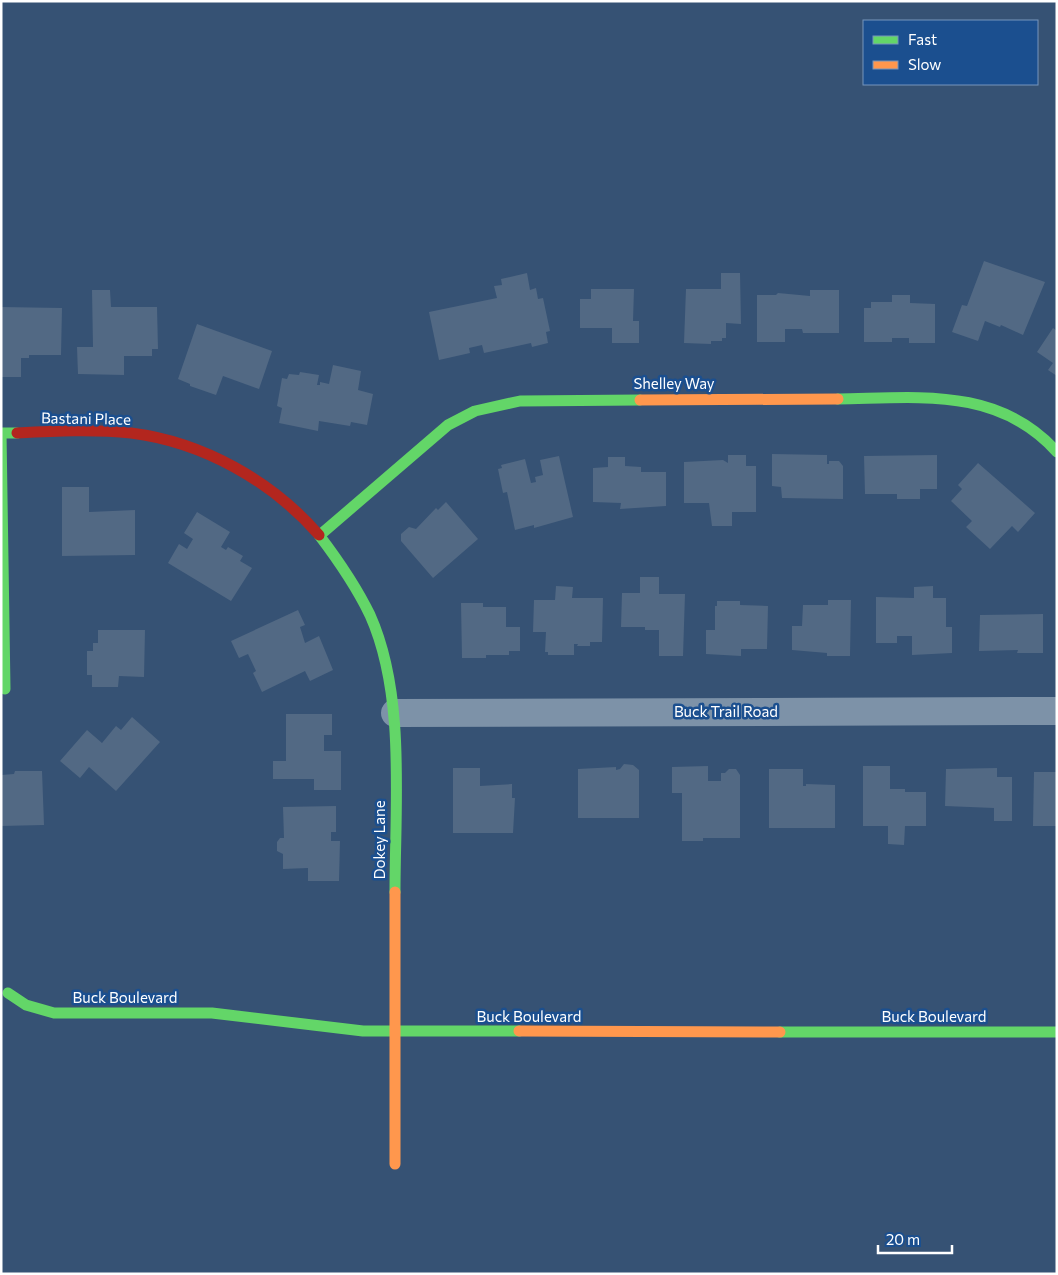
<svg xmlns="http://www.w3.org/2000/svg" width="1058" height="1275" font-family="Commissioner,sans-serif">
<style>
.building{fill:#526984}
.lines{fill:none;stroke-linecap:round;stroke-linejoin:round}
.street{stroke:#7d92a8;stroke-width:28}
.fast{stroke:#63d668;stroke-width:11}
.slow{stroke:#ff974d;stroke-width:11}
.jam{stroke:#b3261e;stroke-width:11}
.labels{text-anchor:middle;stroke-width:5;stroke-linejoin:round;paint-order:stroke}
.street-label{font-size:15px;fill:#fff;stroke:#1b4f8f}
</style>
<rect width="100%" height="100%" fill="#365274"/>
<!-- building -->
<g class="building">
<path d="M984 261 1045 282 1023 335 1001 325 1000 327 985 321 978 341 952 332 962 305 967 306Z"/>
<path d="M527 273 530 290 536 288 538 299 543 298 550 331 546 332 548 343 532 347 531 343 484 353 482 345 469 348 470 353 439 360 429 312 497 298 494 286 502 285 501 279Z"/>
<path d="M721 273H740L741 324 726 323V338H722V341H711V344L684 343 686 289H721Z"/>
<path d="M591 289H634L633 321H639V343H612V328H580V299H591Z"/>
<path d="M92 290H110L111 307H157L158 349H152V356H124V375L78 374 77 347H93Z"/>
<path d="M810 290H839V333H803L802 329H785V342H757V295H776L778 293 810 296Z"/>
<path d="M892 295H910V303L935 304V343H909V338H892V342H864V308H871V302H892Z"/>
<path d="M1 307 62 308 61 355H29V358H21V377H1Z"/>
<path d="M197 324 272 351 259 389 223 376 216 395 190 386V384L178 379Z"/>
<path d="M1053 328 1057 331V376L1048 370 1053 363 1037 352Z"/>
<path d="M333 365 361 371 358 390 373 394 367 425 351 422 350 426 319 421 318 431 279 423 282 408 277 406 282 378 287 379 289 374 299 375 300 372 319 375 317 385H320V382L329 384Z"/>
<path d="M772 454 827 455V464H829V461H839L843 466V499L782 498 781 487 772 486Z"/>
<path d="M728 455H746V466H756V512H732V526H712L709 503H684V462L723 460 728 463Z"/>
<path d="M937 455V489H920V499H897V494H865L864 456Z"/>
<path d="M559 456 573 517 534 528V525L515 530 507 492 503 493 498 469 502 468 501 465 525 459 531 483 536 482 535 477 543 475 540 460Z"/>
<path d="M608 457H625V466L641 467V472H666V506L620 509 621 503 593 502V468L608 467Z"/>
<path d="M978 463 1035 513 1018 532 1012 526 990 549 966 527 972 521 951 501 962 489 958 485Z"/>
<path d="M62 487H89V512L135 510V555L62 556Z"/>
<path d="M446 502 478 539 433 578 401 541V534L409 527 416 529 436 508 438 510Z"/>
<path d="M197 512 230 532 221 547 226 550 228 547 243 556 240 561 252 568 231 601 168 563 179 544 187 549 193 539 184 533Z"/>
<path d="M640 577H659V594H685L683 656H659V630H645V627H621L622 593H640Z"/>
<path d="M556 586 573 587 572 598H603L602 642H590V646H577L578 644H574V655H548V652H545L546 632H533L534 600H555Z"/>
<path d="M933 586V598H946V627H952V653L912 655V636H897V643H876V597L914 598V587Z"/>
<path d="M828 600H851L850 656H827V653L792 650V626H802L803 605H828Z"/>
<path d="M717 601H740V605L768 606 767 649H741V656L706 654V630H715V606H717Z"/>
<path d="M461 603H483V607H506V627H520V651H509V655H486V658H462Z"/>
<path d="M298 610 305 625 300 627 305 643 319 636 333 670 310 681 305 671 262 692 253 673 256 671 248 654 239 658 231 641Z"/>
<path d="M1043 614V653H1017L1018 650 979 651 980 615Z"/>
<path d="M98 630H145L144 677 119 676 118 687H92V675H87V651H93V643H98Z"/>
<path d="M286 714H332V735H324V751H341V790H314V779H273V761H286Z"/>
<path d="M132 717 160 742 116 791 89 767 80 778 60 761 87 730 102 743 116 726 121 730Z"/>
<path d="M624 764 633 765 639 770V818H578V769L616 767V770L620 769Z"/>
<path d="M708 766V781H721V773H725L729 769H736L740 775V838H703V841H682V793H672V767Z"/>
<path d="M863 766H890V789H905V792H926V826H905L904 845 888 844V826H863Z"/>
<path d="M453 768H480V786L512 784V798H515L513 833H453Z"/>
<path d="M997 768V777H1012V821H994V808L945 806 946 769Z"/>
<path d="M769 769H803V786H806V784L835 785V828H769Z"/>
<path d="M15 771H42L44 825 1 826V775L14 774Z"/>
<path d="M1034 772H1057V826H1033Z"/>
<path d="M336 806V832H331V841H340L339 881H308V868L283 869V854L277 851V842L280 838H284L283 807Z"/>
</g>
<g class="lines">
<!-- street -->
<path class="street" d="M395 713 1057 711"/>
<!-- fast -->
<g class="fast">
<path d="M838 399C917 398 998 386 1057 452"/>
<path d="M319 535C338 560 356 586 370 615 406 695 395 804 395 892"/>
<path d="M320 535 448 425 475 411 520 401 640 400"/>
<path d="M5 689 1 433H17"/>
<path d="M8 993 26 1005 54 1013H212L363 1031H519"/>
<path d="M780 1032H1057"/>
</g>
<!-- slow -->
<g class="slow">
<path d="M640 400 838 399"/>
<path d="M395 892V1164"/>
<path d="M519 1031 780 1032"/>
</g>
<!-- jam -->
<path class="jam" d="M17 433C55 431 93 429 131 433 203 442 272 481 319 535"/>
</g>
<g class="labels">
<!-- street labels -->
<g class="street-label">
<text x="674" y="389">Shelley Way</text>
<text transform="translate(86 419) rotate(1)" y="5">Bastani Place</text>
<text x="726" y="717">Buck Trail Road</text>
<text transform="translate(380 840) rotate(-90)" y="5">Dokey Lane</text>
<text x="125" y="1003">Buck Boulevard</text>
<text x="529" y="1022">Buck Boulevard</text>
<text x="934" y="1022">Buck Boulevard</text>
</g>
</g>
<!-- border -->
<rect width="1058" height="1275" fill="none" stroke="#ffffff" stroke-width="5"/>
<!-- legend -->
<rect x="863" y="20" width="175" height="65" fill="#1b4f8f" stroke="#7695bc"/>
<rect x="873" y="36" width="25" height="8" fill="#63d668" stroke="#7695bc"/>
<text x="908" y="45" font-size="15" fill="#ffffff">Fast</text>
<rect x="873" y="61" width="25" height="8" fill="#ff974d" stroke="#7695bc"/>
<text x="908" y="70" font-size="15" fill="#ffffff">Slow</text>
<!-- scale -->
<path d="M878 1245v8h74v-8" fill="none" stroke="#ffffff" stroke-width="2.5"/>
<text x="886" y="1245" font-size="15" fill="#ffffff" stroke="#1b4f8f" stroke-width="4" paint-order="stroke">20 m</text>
</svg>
